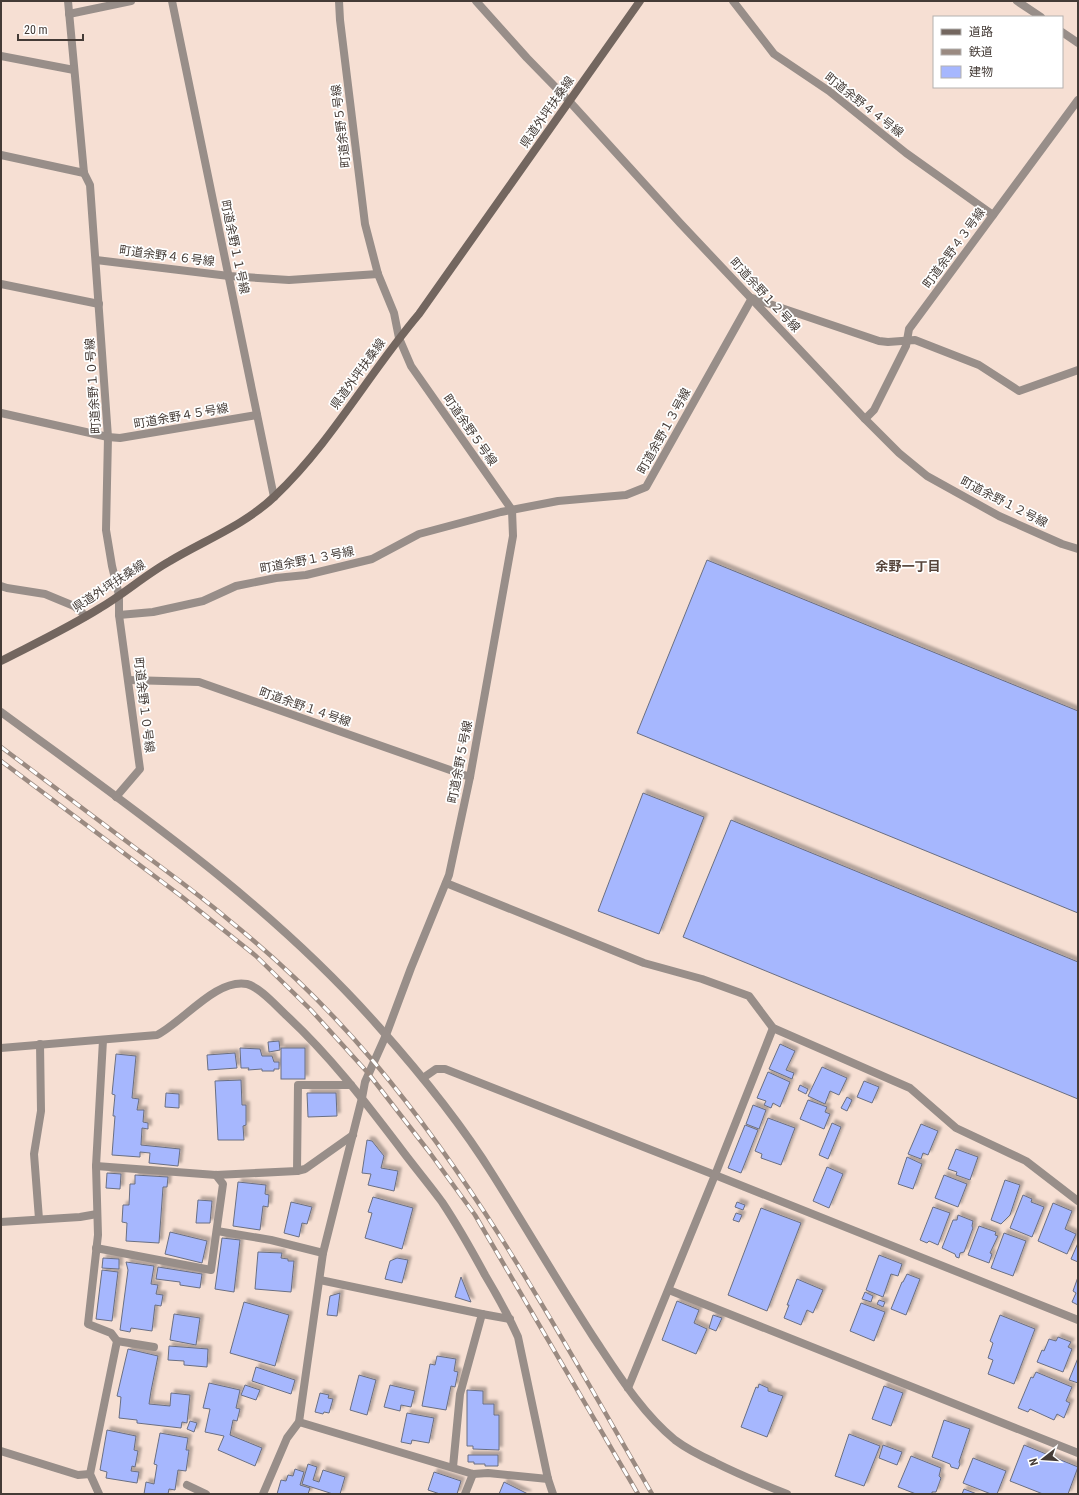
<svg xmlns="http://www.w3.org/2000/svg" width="1079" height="1495" font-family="'Roboto Condensed','Noto Sans JP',sans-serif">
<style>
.building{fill:#a6b7fe;stroke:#6a6f82;filter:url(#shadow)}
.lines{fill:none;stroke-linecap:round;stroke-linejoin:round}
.minor{stroke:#988e89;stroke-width:8}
.tertiary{stroke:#988e89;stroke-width:8}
.secondary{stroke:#73665f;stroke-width:8}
.rail-casing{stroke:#9a8a81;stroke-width:4.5}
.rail{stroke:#fff;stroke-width:3;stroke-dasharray:9;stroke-linecap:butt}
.labels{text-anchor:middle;stroke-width:3.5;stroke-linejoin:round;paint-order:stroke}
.street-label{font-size:12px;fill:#443b36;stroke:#fff}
.neighbourhood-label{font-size:13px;font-weight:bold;fill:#56443a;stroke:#fff}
</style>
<defs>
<filter id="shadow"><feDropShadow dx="3.5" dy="-3.5" stdDeviation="1" flood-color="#0004"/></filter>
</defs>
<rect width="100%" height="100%" fill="#f6dfd3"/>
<!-- building -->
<g class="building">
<path d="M707 560 1078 711V913L637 733Z"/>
<path d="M643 793 704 817 659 934 598 911Z"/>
<path d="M731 820 1078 962V1099L683 937Z"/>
<path d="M279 1041 280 1050 269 1052 268 1042Z"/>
<path d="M780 1044 795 1051 786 1070 794 1073 792 1079 769 1069Z"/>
<path d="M240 1048 260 1049 262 1056H272L274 1062H279V1069H274V1071H262V1069L248 1070 249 1068H241Z"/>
<rect x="281" y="1048" width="24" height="31"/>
<path d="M235 1053 237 1068 208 1070 207 1055Z"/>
<path d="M116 1054 136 1056 132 1098 139 1099 137 1110H144L143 1122 148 1123V1129L142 1128 141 1145 180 1149 178 1166 149 1163 150 1153 140 1152V1157L112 1155 115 1116H113L115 1095 112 1094Z"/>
<path d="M822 1067 847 1078 839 1095 830 1091 825 1104 808 1096Z"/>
<path d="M768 1072 790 1082 780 1107 773 1103 771 1108 764 1105 766 1101 757 1098Z"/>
<path d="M241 1080 242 1105H246V1125L243 1126 244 1140H218L215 1081Z"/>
<path d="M864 1081 879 1087 872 1103 857 1097Z"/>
<path d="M800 1085 808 1089 806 1094 798 1090Z"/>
<path d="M166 1093 179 1094V1108L165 1107Z"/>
<path d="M307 1093H336L337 1116 308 1117Z"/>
<path d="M847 1097 852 1100 847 1111 841 1108Z"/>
<path d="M808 1100 827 1107 825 1112 830 1114 824 1129 800 1119Z"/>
<path d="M753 1105 766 1110 759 1129 746 1124Z"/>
<path d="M768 1118 795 1128 781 1165 761 1158 762 1154 755 1151Z"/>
<path d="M832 1123 841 1127 828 1159 819 1155Z"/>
<path d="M921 1124 938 1131 928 1155 923 1153 921 1159 908 1154Z"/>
<path d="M745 1125 758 1130 741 1173 728 1168Z"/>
<path d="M367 1140 372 1141 384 1156 381 1168 398 1171 394 1191 368 1185 371 1174 362 1173Z"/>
<path d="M956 1149 978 1157 970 1180 956 1175 957 1172 948 1169Z"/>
<path d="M907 1157 922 1164 913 1189 898 1184Z"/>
<path d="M827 1167 843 1174 829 1208 813 1201Z"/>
<path d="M107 1173 121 1174 120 1189 106 1188Z"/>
<path d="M135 1175 168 1177 167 1187H163L159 1243 126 1241 127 1223 122 1222 123 1205H129L130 1184H135Z"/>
<path d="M944 1175 967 1184 958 1207 935 1198Z"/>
<path d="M1005 1180 1020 1185 1010 1215 1001 1224 991 1220Z"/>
<path d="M238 1182 266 1185 265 1194 269 1195 268 1207 263 1206 260 1230 233 1226Z"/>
<path d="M1023 1195 1032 1199 1031 1202 1044 1207 1032 1237 1010 1228Z"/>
<path d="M373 1197 413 1208 402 1249 365 1238 372 1213 368 1212Z"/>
<path d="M198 1200 212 1201 210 1223H196Z"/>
<path d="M291 1202 312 1207 307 1224 302 1223 299 1237 284 1233Z"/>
<path d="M737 1202 745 1205 743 1210 735 1207Z"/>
<path d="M1053 1203 1072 1211 1065 1229 1076 1234 1067 1254 1038 1241Z"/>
<path d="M933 1207 950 1213 938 1245 929 1241 927 1243 920 1240Z"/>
<path d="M761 1208 801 1223 767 1311 728 1295Z"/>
<path d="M736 1213 742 1215 739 1222 733 1220Z"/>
<path d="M958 1215 973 1221 972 1226 973 1228 964 1252 960 1253 959 1258 956 1257 955 1254 942 1248 953 1220H957Z"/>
<path d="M979 1226 996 1232 995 1235 998 1236 990 1253 992 1254 989 1263 968 1255Z"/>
<path d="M170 1232 207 1241 202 1263 165 1254Z"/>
<path d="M1004 1233 1026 1241 1013 1276 991 1268Z"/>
<path d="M222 1238 240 1240 234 1292 215 1289Z"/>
<path d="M1078 1243V1262L1071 1259Z"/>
<path d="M258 1252 282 1253 281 1258 288 1259V1261H294L291 1292 255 1289Z"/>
<path d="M879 1255 902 1264 898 1276 891 1274 883 1297 866 1290Z"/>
<path d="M103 1258 119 1259V1269L102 1268Z"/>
<path d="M397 1258 408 1260 402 1283 385 1279 390 1261Z"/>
<path d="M126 1262 154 1266 151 1284 158 1285 156 1294 163 1295 161 1306 155 1305 152 1331 131 1328 130 1332 120 1330 128 1270Z"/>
<path d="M158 1267 202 1274 200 1288 180 1285V1282L156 1279Z"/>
<path d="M102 1270 118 1272 112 1321 96 1319Z"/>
<path d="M907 1274 920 1279 906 1315 891 1309 902 1282H903Z"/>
<path d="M461 1277 471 1302 455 1297Z"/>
<path d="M1078 1277V1305L1072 1302 1076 1293 1073 1291Z"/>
<path d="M797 1279 823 1290 813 1313 807 1310 801 1325 784 1318 789 1305H787Z"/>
<path d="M865 1292 873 1296 871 1302 862 1299Z"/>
<path d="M340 1293 337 1316 327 1315 330 1296Z"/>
<path d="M879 1300 885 1302 883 1307 877 1304Z"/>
<path d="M677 1301 699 1310 694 1323 707 1329 696 1354 662 1340Z"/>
<path d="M244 1302 289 1315 275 1366 230 1353Z"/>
<path d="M861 1303 885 1312 874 1341 850 1331Z"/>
<path d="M174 1314 200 1318 196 1345 170 1340Z"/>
<path d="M713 1315 722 1318 716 1331 709 1328Z"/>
<path d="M1000 1315 1035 1329 1014 1384 988 1374 993 1360 988 1358 993 1343 990 1341Z"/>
<path d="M1058 1337 1071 1342 1068 1347 1072 1349 1063 1372 1037 1362 1042 1350 1044 1351 1049 1339 1056 1341Z"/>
<path d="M169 1346 208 1349 207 1367 184 1365V1361L168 1360Z"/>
<path d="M128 1349 158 1356 151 1391 149 1404 170 1406 171 1393 190 1395 187 1423 182 1422 181 1428 137 1423V1420L119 1418 121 1397 117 1396Z"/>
<path d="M437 1356 456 1359 454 1371 458 1372 455 1387 451 1386 446 1410 422 1406 430 1364 435 1365Z"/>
<path d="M1078 1358V1383L1069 1380Z"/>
<path d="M256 1367 295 1380 291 1394 252 1381Z"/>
<path d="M1036 1372 1072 1387 1066 1401 1070 1403 1064 1418 1057 1414 1054 1420 1030 1409 1028 1412 1018 1408 1031 1377 1033 1378Z"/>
<path d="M359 1375 376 1380 367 1415 350 1410Z"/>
<path d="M209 1383 240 1390 236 1408 240 1409 237 1421 233 1420 230 1435 262 1448 255 1466 218 1450 224 1436 205 1432 210 1409 203 1408Z"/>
<path d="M759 1384 768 1388V1391L783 1396 767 1437 741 1427 756 1387 758 1388Z"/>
<path d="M245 1385 260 1390 256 1400 241 1395Z"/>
<path d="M390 1385 415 1391 411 1407 401 1405 400 1411 384 1407Z"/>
<path d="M884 1386 903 1393 891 1426 872 1419Z"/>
<path d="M467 1390 483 1391V1404H494V1415H499V1450L473 1449V1446H467Z"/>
<path d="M320 1393 329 1395 328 1398 333 1399 329 1413 324 1412 323 1414 315 1412Z"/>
<path d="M407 1413 434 1418 429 1443 412 1440 411 1444 401 1442Z"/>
<path d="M944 1420 970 1429 959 1462 960 1464 958 1469 951 1467 950 1464 932 1457Z"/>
<path d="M190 1421 197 1423 194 1432 187 1429Z"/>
<path d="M107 1430 136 1436 134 1450 138 1451 135 1467 132 1466 131 1471 139 1472 137 1483 106 1478 107 1472 100 1470Z"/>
<path d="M160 1433 188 1438 186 1450H189L186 1471 178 1470 175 1490 169 1489 168 1494H144L146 1482 154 1484 157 1465 154 1464Z"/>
<path d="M849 1434 880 1446 864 1486 835 1476Z"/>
<path d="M883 1445 902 1452 897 1465 879 1458Z"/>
<path d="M1024 1445 1078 1467 1068 1494H1043L1010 1481Z"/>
<path d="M468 1455H498V1466H485V1464H474V1462H468Z"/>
<path d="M911 1456 941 1468 939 1476 941 1478 936 1492H932V1494H916L898 1487Z"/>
<path d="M973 1458 1006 1471 997 1494H991L963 1483Z"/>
<path d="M308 1464 317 1467 313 1480 319 1482 323 1470 345 1477 340 1494H333L302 1484Z"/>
<path d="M295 1469 304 1472 300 1485 310 1488 308 1494H277L281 1480 286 1481 288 1475 293 1476Z"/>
<path d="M434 1472 461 1481 457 1494H440L428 1490Z"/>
<path d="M504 1482 528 1494H499Z"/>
<path d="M964 1489 977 1494H962Z"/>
</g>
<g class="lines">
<!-- minor -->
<g class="minor">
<path d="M68 1 84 173 90 185 108 437 106 530 112 566 119 595V615L140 769 116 797"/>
<path d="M172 1 274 497"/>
<path d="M476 1 527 58 569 101 680 223 865 419 899 453 927 476 999 516 1062 544 1078 549"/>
<path d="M733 1 774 54 829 91 906 153 993 215"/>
<path d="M1017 1 1041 17"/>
<path d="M69 14 131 1"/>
<path d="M1062 32 1078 43"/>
<path d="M1 56 74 70"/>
<path d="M1 155 84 173"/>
<path d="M96 260 229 276 289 280 378 274"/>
<path d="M1 284 99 304"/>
<path d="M1 413 108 437 120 438 257 415"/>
<path d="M865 419 874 410 906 346 909 329 1078 100"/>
<path d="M1 586 7 588 45 594 74 606 86 616"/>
<path d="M119 615 153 612 203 601 236 586 276 578 306 575 372 559 419 534 501 512 558 501 626 495 646 487 752 298 879 341 888 342 915 340 979 365 1019 391 1078 370"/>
<path d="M129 680 199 682 470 777"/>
<path d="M446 883 644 963 702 979 749 996 773 1028 910 1088 956 1128 1026 1161 1078 1201"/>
<path d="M1 1048 157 1035C183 1022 216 978 247 984 260 987 277 1007 287 1016 329 1055 363 1099 398 1145 412 1164 428 1183 442 1202 458 1226 472 1251 485 1275 497 1295 508 1315 518 1337L548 1479 553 1494"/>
<path d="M423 1078 436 1069H445L715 1175 1078 1320"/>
<path d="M96 1166 216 1175 297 1171 305 1169 353 1135"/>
<path d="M297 1171 298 1085H351"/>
<path d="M39 1219 34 1154 41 1111 40 1044"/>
<path d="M1 1222 80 1217 97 1214"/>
<path d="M217 1231 271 1240 323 1253"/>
<path d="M96 1248 211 1270 223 1184 216 1175"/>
<path d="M320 1280 482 1314"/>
<path d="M669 1290 1078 1453"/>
<path d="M117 1341 154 1347"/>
<path d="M628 1388 715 1175 773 1028"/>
<path d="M299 1422 473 1474 488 1473 548 1479"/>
<path d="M1 1451 78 1475 90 1474"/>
<path d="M453 1467 460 1394 482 1314 510 1319"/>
<path d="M187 1485 206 1494"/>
<path d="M99 1494 90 1474 117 1341 111 1333 88 1324 98 1235 96 1166 103 1040"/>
<path d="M263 1494 287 1438 299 1422 323 1253 362 1098 365 1082 386 1035 411 968 449 875 470 777 513 536 512 510 411 366 399 338 394 313 378 274 365 224 340 20 339 1"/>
<path d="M465 1494 473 1474"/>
</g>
<!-- tertiary -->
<path class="tertiary" d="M1 712C133 809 270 903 379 1027 420 1073 460 1122 493 1175 527 1229 559 1284 594 1338 618 1374 642 1413 675 1440 687 1449 701 1456 714 1462 738 1474 762 1484 787 1494"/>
<!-- secondary -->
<path class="secondary" d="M1 661C34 644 68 628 100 608 124 594 145 575 170 561 205 540 245 525 275 496 331 443 369 373 419 314L640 1"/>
<defs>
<g id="rail">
<path d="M1 747C48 782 95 818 142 853 172 875 202 897 230 921 282 963 331 1011 374 1062 485 1194 566 1346 652 1494"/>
<path d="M1 761 181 896 256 956 311 1010 368 1073 430 1153 475 1215 638 1494"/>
</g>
</defs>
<!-- rail casing -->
<use href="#rail" class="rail-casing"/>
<!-- rail -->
<use href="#rail" class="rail"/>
</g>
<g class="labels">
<!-- street labels -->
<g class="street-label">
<text transform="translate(864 105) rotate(38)" y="4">町道余野４４号線</text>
<text transform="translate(547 112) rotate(-55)" y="4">県道外坪扶桑線</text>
<text transform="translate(341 126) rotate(-97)" y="4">町道余野５号線</text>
<text transform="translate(235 247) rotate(78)" y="4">町道余野１１号線</text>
<text transform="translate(954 248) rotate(-54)" y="4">町道余野４３号線</text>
<text transform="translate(167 256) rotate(7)" y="4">町道余野４６号線</text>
<text transform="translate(765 295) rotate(47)" y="4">町道余野１２号線</text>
<text transform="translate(358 374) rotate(-54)" y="4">県道外坪扶桑線</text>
<text transform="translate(93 386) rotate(-94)" y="4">町道余野１０号線</text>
<text transform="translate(181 416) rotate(-10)" y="4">町道余野４５号線</text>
<text transform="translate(470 430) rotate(55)" y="4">町道余野５号線</text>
<text transform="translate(664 431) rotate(-61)" y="4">町道余野１３号線</text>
<text transform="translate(1004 502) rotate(27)" y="4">町道余野１２号線</text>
<text transform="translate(307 560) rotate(-11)" y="4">町道余野１３号線</text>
<text transform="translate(109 586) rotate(-33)" y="4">県道外坪扶桑線</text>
<text transform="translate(144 705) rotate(83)" y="4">町道余野１０号線</text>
<text transform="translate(305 707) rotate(19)" y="4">町道余野１４号線</text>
<text transform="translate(460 762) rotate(-79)" y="4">町道余野５号線</text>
</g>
<!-- neighbourhood labels -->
<g class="neighbourhood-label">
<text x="908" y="571">余野一丁目</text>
</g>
</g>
<!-- border -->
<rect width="1079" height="1495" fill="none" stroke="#443b36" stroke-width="4"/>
<!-- legend -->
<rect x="933" y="16" width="130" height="72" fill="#ffffff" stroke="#b4b1af"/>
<rect x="941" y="29" width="20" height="6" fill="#73665f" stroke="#b4b1af"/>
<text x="969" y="36" font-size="12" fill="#443b36">道路</text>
<rect x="941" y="49" width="20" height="6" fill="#9a8a81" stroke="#b4b1af"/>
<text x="969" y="56" font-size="12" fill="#443b36">鉄道</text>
<rect x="941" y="66" width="20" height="12" fill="#a6b7fe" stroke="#b4b1af"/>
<text x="969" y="76" font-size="12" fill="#443b36">建物</text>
<!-- north arrow -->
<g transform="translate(1043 1459) rotate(253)" stroke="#ffffff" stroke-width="3" paint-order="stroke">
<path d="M0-3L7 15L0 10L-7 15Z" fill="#443b36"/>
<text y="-6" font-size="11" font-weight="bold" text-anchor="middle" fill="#443b36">N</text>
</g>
<!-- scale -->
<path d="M18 34v6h65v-6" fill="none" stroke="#443b36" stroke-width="2"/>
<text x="24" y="34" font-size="12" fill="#443b36" stroke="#ffffff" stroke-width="3" paint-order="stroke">20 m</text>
</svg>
